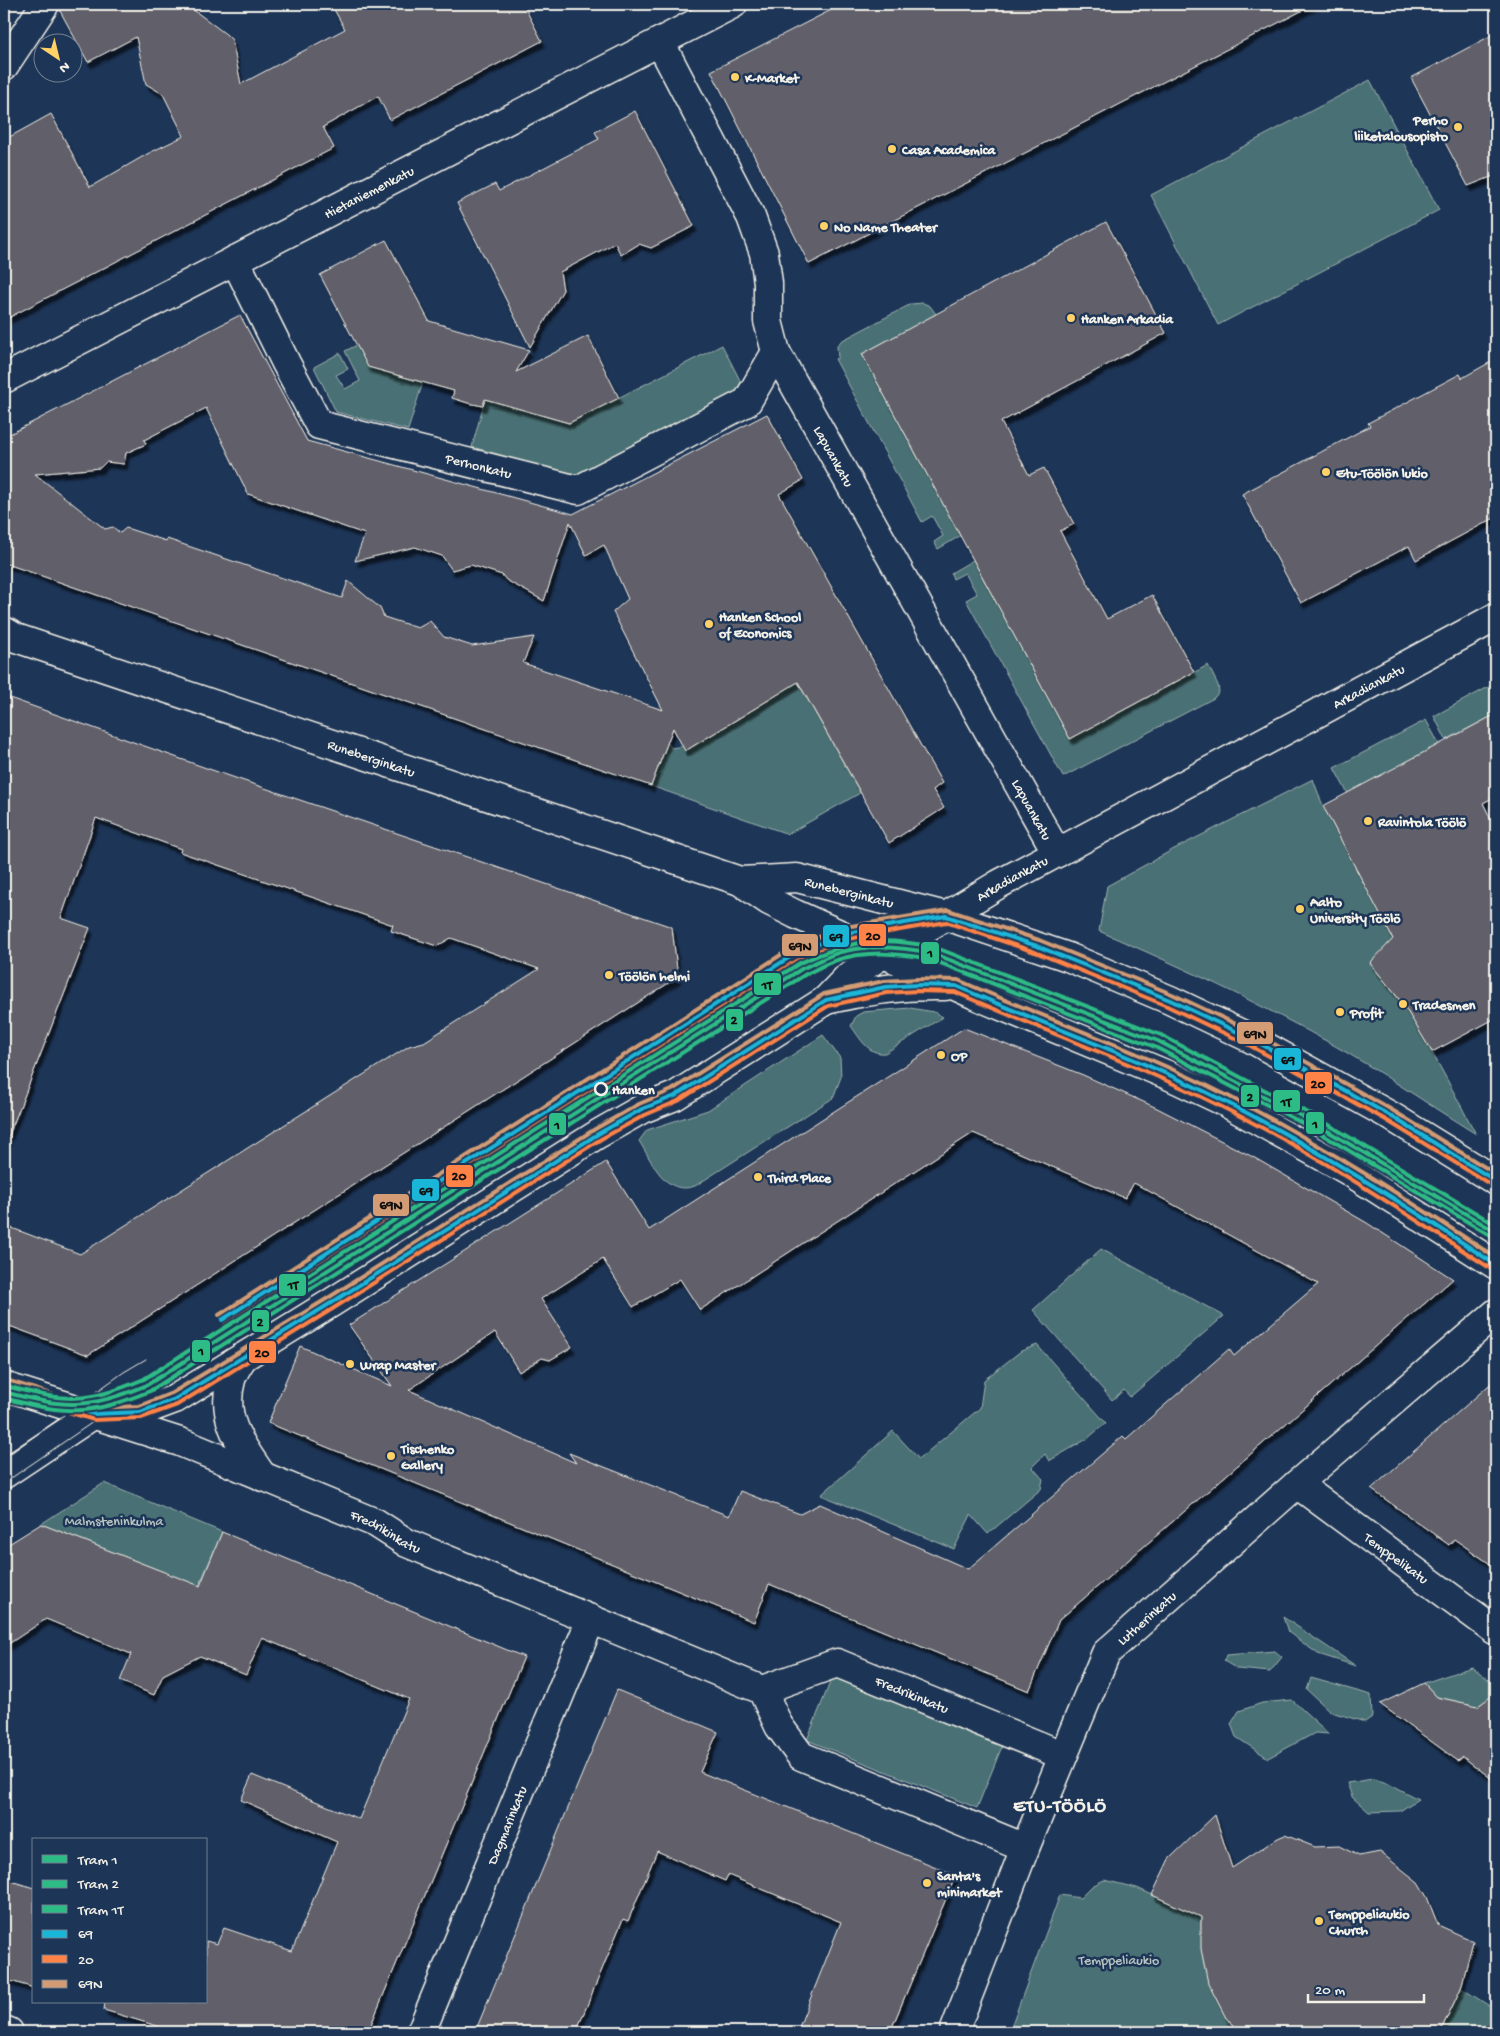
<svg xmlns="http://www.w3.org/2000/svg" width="1500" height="2036" font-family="'Gochi Hand',sans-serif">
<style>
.green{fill:#497175;stroke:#9eb1ae}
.building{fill:#605e6a;stroke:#f4f1e8;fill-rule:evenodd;filter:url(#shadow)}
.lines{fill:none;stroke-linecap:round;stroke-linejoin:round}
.street-casing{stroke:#f4f1e8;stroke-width:31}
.secondary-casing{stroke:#f4f1e8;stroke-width:31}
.street{stroke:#1d3557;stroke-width:28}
.secondary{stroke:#1d3557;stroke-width:28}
.tram{stroke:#f4f1e8;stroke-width:1}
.bus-1-casing{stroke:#1d3557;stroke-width:8}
.bus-2-casing{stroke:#1d3557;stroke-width:8}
.bus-3-casing{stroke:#1d3557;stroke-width:8}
.bus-1{stroke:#1ab6d8;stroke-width:4}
.bus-2{stroke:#ff8247;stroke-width:4}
.bus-3{stroke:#d39c74;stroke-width:4}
.tram-1-casing{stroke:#1d3557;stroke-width:8}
.tram-2-casing{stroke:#1d3557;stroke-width:8}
.tram-3-casing{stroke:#1d3557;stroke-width:8}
.tram-1{stroke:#2dbc86;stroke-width:4}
.tram-2{stroke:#2dbc86;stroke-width:4}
.tram-3{stroke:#2dbc86;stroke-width:4}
.poi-dot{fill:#ffd166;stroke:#1d3557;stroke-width:2}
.stop-dot{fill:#1d3557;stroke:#f4f1e8;stroke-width:2.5}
.labels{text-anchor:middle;stroke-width:5;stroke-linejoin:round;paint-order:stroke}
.poi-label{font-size:14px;font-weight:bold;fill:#f4f1e8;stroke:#1d3557;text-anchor:start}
.street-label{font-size:14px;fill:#f4f1e8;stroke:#1d3557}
.stop-label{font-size:14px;font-weight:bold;fill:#f4f1e8;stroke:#1d3557;text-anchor:start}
.park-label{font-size:14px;fill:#b8c4c0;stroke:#1d3557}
.district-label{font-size:19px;font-weight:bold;letter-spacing:1px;fill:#f4f1e8;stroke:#1d3557}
.line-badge{stroke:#1d3557;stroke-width:2}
.pale-badge-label{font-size:14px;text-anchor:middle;font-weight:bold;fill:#111}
</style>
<defs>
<filter id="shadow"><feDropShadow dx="3" dy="5.5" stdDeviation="1" flood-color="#0009"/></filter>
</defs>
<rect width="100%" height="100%" fill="#1d3557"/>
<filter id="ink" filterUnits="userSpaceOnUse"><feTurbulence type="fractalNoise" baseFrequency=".02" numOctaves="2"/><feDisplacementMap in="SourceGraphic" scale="10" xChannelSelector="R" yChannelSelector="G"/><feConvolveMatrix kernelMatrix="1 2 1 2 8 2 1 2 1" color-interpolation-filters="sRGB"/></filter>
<g filter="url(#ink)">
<!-- green -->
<g class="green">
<path d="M1370 80 1439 210 1218 325 1151 195Z"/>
<path d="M923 303 930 306 936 314 862 354 960 536 938 549 934 542 943 536 932 516 922 522 835 359 838 358 837 346 841 341 911 304Z"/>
<path d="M357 345 368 367 423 382 408 430 336 412 314 367 340 353 348 369 336 375 345 389 360 381 345 351Z"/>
<path d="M722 345 745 390 576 476 472 447 485 399 569 423Z"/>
<path d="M973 560 1070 739 1208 665 1218 685 1219 692 1214 698 1063 777 966 600 977 594 965 573 953 579 951 573Z"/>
<path d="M796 680 860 793 788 834 651 786 668 742 671 748 684 746 688 750 785 690 784 687Z"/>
<path d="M1496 683V714L1446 740 1434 716Z"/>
<path d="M1426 720 1439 744 1348 794 1334 768Z"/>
<path d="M1313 779 1323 806 1393 939 1370 964C1415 1013 1444 1075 1476 1134 1427 1104 1379 1070 1328 1042 1254 1000 1177 965 1099 931L1107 886 1174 849Z"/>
<path d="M910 1008 934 1012 943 1017 885 1053C868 1055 860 1038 851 1026L856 1016 863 1012Z"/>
<path d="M823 1035 840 1058 841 1077 833 1098 695 1186C665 1197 652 1161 639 1141L647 1130 708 1110Z"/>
<path d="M1101 1249 1224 1316 1130 1397 1124 1390 1112 1400 1033 1310Z"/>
<path d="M1037 1345 1106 1423 1087 1439 1049 1461 1045 1454 1032 1467 1043 1479 1041 1489 988 1534 971 1515 954 1549 821 1495 893 1431 919 1459 980 1408 984 1380 1021 1351Z"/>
<path d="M104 1483 222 1532 199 1586 41 1524Z"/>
<path d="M1283 1617 1356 1666 1318 1654 1288 1632Z"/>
<path d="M1275 1651 1282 1657 1270 1672 1237 1669 1224 1661 1226 1655Z"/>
<path d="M1472 1667 1496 1685V1711L1484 1702 1475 1708 1472 1705 1437 1697 1424 1683Z"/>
<path d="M833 1675 1003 1744 977 1808 807 1740Z"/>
<path d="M1311 1678 1371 1695 1372 1717 1365 1722 1331 1712 1307 1690Z"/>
<path d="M1292 1700 1329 1734 1315 1733 1268 1758 1236 1737 1231 1724 1239 1711 1262 1703Z"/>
<path d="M1373 1779 1395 1787 1418 1799 1400 1811 1369 1812 1352 1797 1347 1783Z"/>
<path d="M1104 1880 1137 1888 1201 1917C1201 1964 1206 1998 1242 2032H1009L1060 1895 1080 1898 1092 1886Z"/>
<path d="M1461 1988 1496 2010V2032H1440Z"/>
</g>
<!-- building -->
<g class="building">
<path d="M60 4H199L191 8 227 35 232 40 241 84 345 29 331 4H523L542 41 390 120 378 96 323 127 334 148 4 320V140L51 114 90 187 149 153 184 136 163 94 146 84 136 37 88 62 59 9Z"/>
<path d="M843 4H1315L809 264 711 71Z"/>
<path d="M1496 33V175L1468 186 1411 78Z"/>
<path d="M635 111 694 226 651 248 639 244 621 255 615 243 560 272 563 290 530 347 457 203 495 184 499 191 599 139 595 132Z"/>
<path d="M1106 222 1166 333 1001 422 1029 475 1044 468 1074 524 1060 531 1107 619 1152 595 1194 672 1070 739 862 354Z"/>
<path d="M386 240 429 321 529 350 516 372 588 336 619 398 569 423 485 399 483 406 468 403 452 398 454 391 368 367 320 275Z"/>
<path d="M240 315 307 441 573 514 767 414 803 480 779 494 942 783 933 790 944 808 889 843 798 682 685 751 673 728 651 786 4 563V437ZM206 408 248 494 365 534 355 561 415 547 442 556 452 570 471 565 502 575 506 580 544 601 570 522 586 555 604 545 628 599 613 612 663 710 523 663 534 637 472 646 444 637 430 621 418 628 384 617 380 608 348 581 342 598 167 539 166 541 126 528 120 533 113 527 105 529 35 474 100 468 106 462 124 464 126 453 146 444 144 440Z"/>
<path d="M1496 359V517L1416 560 1409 546 1301 603 1242 494 1370 426 1368 423 1460 374 1462 378Z"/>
<path d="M4 696 209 769 672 927 678 977 88 1355 4 1324V1225L80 1254 409 1046 424 1042 539 969 451 938 437 946 391 931 393 925 180 852 181 849 96 818 61 918 90 928 6 1143H4Z"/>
<path d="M1496 714V796L1483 803 1496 830V1018L1432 1052 1403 1004 1370 963 1393 939 1323 806Z"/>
<path d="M964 1028 1083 1075 1157 1108 1253 1157 1367 1223 1453 1279 1059 1620 1029 1691 769 1584 754 1622 268 1423 300 1346 392 1386 349 1325 606 1162 649 1230ZM973 1133 1125 1198 1134 1183 1318 1284 1234 1356 1229 1349 1126 1439 1123 1436 968 1569 820 1504 800 1514 740 1491 729 1516 569 1453 576 1463 409 1390 495 1332 519 1372 542 1358 550 1360 572 1347 541 1299 603 1259 633 1307 680 1279 700 1310Z"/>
<path d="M1496 1379V1568L1454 1539 1449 1545 1371 1489Z"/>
<path d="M41 1524 200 1586 222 1532 524 1657 368 2032H177L104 2010 105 2002H206V1941L217 1944 224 1928 292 1951 337 1842 241 1800 252 1775 359 1819 409 1699 262 1638 246 1675 200 1656 163 1675 154 1695 120 1681 131 1654 46 1619 4 1647V1547Z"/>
<path d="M1424 1683 1437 1697 1478 1706 1496 1693V1782L1463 1757 1458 1761 1380 1704Z"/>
<path d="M617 1690 718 1732 700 1772 956 1875 890 2032H797L841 1922 728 1875 725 1881 657 1851 628 1921 623 1919 576 2032H475Z"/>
<path d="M1215 1815 1232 1868 1278 1838 1285 1835 1315 1847 1339 1846 1359 1856 1380 1852 1418 1882 1427 1897 1438 1925 1473 1941 1461 1988 1440 2032H1242L1226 2018 1208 1983 1201 1949V1917L1152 1895 1169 1859Z"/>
<path d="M4 1879 34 1888V1988L4 1979Z"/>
</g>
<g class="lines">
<defs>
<g id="street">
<path id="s1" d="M660 42 751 217 764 253 768 283V321L776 352 1057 853"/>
<path d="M4 66 45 4"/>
<path id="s2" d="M235 260 286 363 319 425 578 490 747 402 776 352"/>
<path id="s3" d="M4 1386 180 1442 376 1523 407 1543 762 1690 779 1726 801 1756 1025 1848"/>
<path id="s4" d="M1297 1484 1496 1631"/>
<path id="s5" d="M762 1690 837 1663 1062 1755"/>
<path d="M4 2030 9 2032"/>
<path id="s6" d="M421 2032 591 1619"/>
<path id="s7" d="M954 2032 1025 1848 1106 1653 1297 1484 1496 1313"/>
</g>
<g id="secondary">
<path id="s8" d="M4 379 733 4"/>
<path id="s9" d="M4 631 16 638 740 881 769 901 795 914 982 998 1170 1076 1223 1101 1347 1170 1496 1265"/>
<path id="s10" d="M740 881 797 878 946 916 1068 957 1170 1000 1250 1038 1389 1115 1496 1181"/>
<path d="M826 1000C866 990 904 985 945 986"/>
<path d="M242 1359C238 1365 233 1373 231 1380 220 1420 242 1446 263 1477"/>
<path id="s11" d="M4 1474 94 1414 140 1412 175 1399 331 1303 598 1134 642 1109 675 1096 826 1000 848 977 883 954 999 884 1496 617"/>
</g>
</defs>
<!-- street casing -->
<use href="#street" class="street-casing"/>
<!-- secondary casing -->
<use href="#secondary" class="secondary-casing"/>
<!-- street -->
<use href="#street" class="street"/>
<!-- secondary -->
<use href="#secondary" class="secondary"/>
<!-- tram -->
<g class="tram">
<path d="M4 1458 124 1372 146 1359"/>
<path d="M4 1483 147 1385"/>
</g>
<defs>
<g id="bus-1">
<path d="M222 1320 793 955 841 934 946 916 1037 946 1170 1000 1250 1038 1389 1115 1496 1181"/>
<path d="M4 1386 94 1414 140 1412 175 1399 331 1303 598 1134 642 1109 675 1096 826 1000 885 987 917 985 956 986C1045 1025 1137 1057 1224 1101 1318 1149 1408 1206 1496 1265"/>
</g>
<g id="bus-2">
<path d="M225 1325 796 961 843 940 946 922 1035 952 1167 1006 1247 1044 1386 1120 1493 1186"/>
<path d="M4 1392 94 1420 141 1418 177 1405 334 1308 601 1139 645 1115 678 1101 828 1006 886 993 917 991 955 992C1043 1031 1134 1063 1220 1106 1315 1153 1404 1212 1493 1270"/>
</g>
<g id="bus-3">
<path d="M219 1315 790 949 839 928 948 910 1039 940 1172 994 1253 1032 1392 1110 1496 1174"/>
<path d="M6 1380 95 1408 139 1406 172 1393 328 1298 595 1129 639 1104 672 1090 824 994 884 981 917 979 958 980C1047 1019 1140 1051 1226 1095 1320 1143 1409 1200 1496 1258"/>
</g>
</defs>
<!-- bus-1 casing -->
<use href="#bus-1" class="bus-1-casing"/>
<!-- bus-2 casing -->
<use href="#bus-2" class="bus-2-casing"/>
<!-- bus-3 casing -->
<use href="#bus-3" class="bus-3-casing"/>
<!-- bus-1 -->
<use href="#bus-1" class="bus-1"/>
<!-- bus-2 -->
<use href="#bus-2" class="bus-2"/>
<!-- bus-3 -->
<use href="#bus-3" class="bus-3"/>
<defs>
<path id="tram-1" d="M4 1392C66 1408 86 1410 147 1385L803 968C813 964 822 959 832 955 864 943 899 947 932 953L1158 1041 1311 1121 1496 1232"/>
<path id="tram-2" d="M4 1398C67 1415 89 1416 150 1391L806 974C815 970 825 964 834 961 866 950 898 953 930 959L1155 1047 1308 1126 1493 1237"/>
<path id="tram-3" d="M6 1386C66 1402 85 1404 144 1379L800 963C851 940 878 936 934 947L1161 1035 1314 1116 1496 1225"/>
</defs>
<!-- tram-1 casing -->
<use href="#tram-1" class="tram-1-casing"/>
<!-- tram-2 casing -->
<use href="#tram-2" class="tram-2-casing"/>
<!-- tram-3 casing -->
<use href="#tram-3" class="tram-3-casing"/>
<!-- tram-1 -->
<use href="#tram-1" class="tram-1"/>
<!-- tram-2 -->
<use href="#tram-2" class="tram-2"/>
<!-- tram-3 -->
<use href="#tram-3" class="tram-3"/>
</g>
</g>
<!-- markers -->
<g class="poi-dot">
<circle cx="735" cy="77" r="5"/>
<circle cx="1458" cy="127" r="5"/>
<circle cx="892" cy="149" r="5"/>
<circle cx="824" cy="226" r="5"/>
<circle cx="1071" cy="318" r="5"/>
<circle cx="1326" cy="472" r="5"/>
<circle cx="709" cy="624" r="5"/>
<circle cx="1368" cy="821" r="5"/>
<circle cx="1300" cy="909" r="5"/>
<circle cx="609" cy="975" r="5"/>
<circle cx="1403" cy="1004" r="5"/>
<circle cx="1340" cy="1012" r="5"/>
<circle cx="941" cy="1055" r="5"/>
<circle cx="758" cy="1177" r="5"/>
<circle cx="350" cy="1364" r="5"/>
<circle cx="391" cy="1456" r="5"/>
<circle cx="927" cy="1883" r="5"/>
<circle cx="1319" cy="1921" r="5"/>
</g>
<circle class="stop-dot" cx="601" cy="1089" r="6"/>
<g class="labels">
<!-- poi labels -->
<g class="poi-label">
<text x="745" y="82">K-Market</text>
<text x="1448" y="124" text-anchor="end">Perho<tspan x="1448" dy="16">liiketalousopisto</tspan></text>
<text x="902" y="154">Casa Academica</text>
<text x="834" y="231">No Name Theater</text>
<text x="1081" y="323">Hanken Arkadia</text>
<text x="1336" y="477">Etu-Töölön lukio</text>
<text x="719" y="621">Hanken School<tspan x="719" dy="16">of Economics</tspan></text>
<text x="1378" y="826">Ravintola Töölö</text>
<text x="1310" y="906">Aalto<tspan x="1310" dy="16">University Töölö</tspan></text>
<text x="619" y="980">Töölön helmi</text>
<text x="1413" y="1009">Tradesmen</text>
<text x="1350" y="1017">Profit</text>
<text x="951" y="1060">OP</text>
<text x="768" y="1182">Third Place</text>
<text x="360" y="1369">Wrap Master</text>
<text x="401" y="1453">Tischenko<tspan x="401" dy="16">Gallery</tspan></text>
<text x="937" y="1880">Santa's<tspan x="937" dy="16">minimarket</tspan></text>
<text x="1329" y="1918">Temppeliaukio<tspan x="1329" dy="16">Church</tspan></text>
</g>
<!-- street labels -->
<g class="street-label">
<text dy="5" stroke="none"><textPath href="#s8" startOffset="410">Hietaniemenkatu</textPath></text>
<text dy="5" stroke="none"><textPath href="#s1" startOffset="455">Lapuankatu</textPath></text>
<text dy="5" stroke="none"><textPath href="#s2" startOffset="350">Perhonkatu</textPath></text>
<text dy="5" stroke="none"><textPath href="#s11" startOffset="1584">Arkadiankatu</textPath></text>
<text dy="5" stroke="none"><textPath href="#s9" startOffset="389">Runeberginkatu</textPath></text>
<text dy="5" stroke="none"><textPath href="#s1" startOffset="860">Lapuankatu</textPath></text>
<text dy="5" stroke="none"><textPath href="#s11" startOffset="1179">Arkadiankatu</textPath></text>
<text dy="5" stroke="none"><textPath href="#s10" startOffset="111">Runeberginkatu</textPath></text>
<text dy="5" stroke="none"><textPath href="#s3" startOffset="409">Fredrikinkatu</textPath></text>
<text dy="5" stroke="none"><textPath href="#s4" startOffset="124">Temppelikatu</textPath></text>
<text dy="5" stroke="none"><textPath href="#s7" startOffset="462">Lutherinkatu</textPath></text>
<text dy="5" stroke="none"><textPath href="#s5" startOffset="161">Fredrikinkatu</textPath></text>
<text dy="5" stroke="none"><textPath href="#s6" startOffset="224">Dagmarinkatu</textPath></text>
</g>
<!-- stop labels -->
<g class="stop-label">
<text x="612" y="1094">Hanken</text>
</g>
<!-- park labels -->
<g class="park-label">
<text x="114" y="1525">Malmsteninkulma</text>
<text x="1119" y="1964">Temppeliaukio</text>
</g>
<!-- district labels -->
<g class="district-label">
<text x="1060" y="1811">ETU-TÖÖLÖ</text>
</g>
</g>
<g class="line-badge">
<rect x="858" y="923" width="29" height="24" rx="5" fill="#ff8247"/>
<rect x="822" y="924" width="28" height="24" rx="5" fill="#1ab6d8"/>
<rect x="781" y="933" width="38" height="24" rx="5" fill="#d39c74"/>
<rect x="920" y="941" width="20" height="24" rx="5" fill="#2dbc86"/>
<rect x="753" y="972" width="29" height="24" rx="5" fill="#2dbc86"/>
<rect x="725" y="1008" width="19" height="24" rx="5" fill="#2dbc86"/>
<rect x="1236" y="1021" width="38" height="24" rx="5" fill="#d39c74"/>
<rect x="1273" y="1047" width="29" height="24" rx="5" fill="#1ab6d8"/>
<rect x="1304" y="1071" width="29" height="24" rx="5" fill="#ff8247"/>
<rect x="1240" y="1084" width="20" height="24" rx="5" fill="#2dbc86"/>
<rect x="1272" y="1089" width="29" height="24" rx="5" fill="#2dbc86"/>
<rect x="1305" y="1111" width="20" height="24" rx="5" fill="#2dbc86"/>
<rect x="548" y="1112" width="19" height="24" rx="5" fill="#2dbc86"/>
<rect x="445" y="1164" width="29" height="24" rx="5" fill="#ff8247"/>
<rect x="411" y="1178" width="29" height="24" rx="5" fill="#1ab6d8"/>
<rect x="372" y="1193" width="38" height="24" rx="5" fill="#d39c74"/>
<rect x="278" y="1273" width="29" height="24" rx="5" fill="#2dbc86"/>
<rect x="251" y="1309" width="19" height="24" rx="5" fill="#2dbc86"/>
<rect x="191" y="1339" width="20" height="24" rx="5" fill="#2dbc86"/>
<rect x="248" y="1340" width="29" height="24" rx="5" fill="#ff8247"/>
</g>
<g class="pale-badge-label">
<text x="873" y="940">20</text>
<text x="836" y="941">69</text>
<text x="800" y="950">69N</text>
<text x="930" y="957">1</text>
<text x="767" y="989">1T</text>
<text x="734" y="1024">2</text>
<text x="1255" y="1038">69N</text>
<text x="1288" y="1064">69</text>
<text x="1318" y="1088">20</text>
<text x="1250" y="1101">2</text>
<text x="1286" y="1106">1T</text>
<text x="1315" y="1128">1</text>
<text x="557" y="1129">1</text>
<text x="459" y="1180">20</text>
<text x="426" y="1195">69</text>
<text x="391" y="1209">69N</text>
<text x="293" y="1289">1T</text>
<text x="260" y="1326">2</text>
<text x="201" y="1355">1</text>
<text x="262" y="1357">20</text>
</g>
<!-- margin -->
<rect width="1500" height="2036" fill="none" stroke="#1d3557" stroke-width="20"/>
<rect x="10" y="10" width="1480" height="2016" fill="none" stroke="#f4f1e8" stroke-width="2" filter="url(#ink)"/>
<!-- legend -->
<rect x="32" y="1838" width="175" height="165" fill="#1d3557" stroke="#738091"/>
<rect x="42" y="1855" width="25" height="8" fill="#2dbc86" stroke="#738091"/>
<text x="78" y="1864" font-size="15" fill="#f4f1e8">Tram 1</text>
<rect x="42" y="1880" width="25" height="8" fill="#2dbc86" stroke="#738091"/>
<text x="78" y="1888" font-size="15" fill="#f4f1e8">Tram 2</text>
<rect x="42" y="1905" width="25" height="8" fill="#2dbc86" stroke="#738091"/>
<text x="78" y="1914" font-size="15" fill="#f4f1e8">Tram 1T</text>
<rect x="42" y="1930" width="25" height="8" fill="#1ab6d8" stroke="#738091"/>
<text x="78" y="1938" font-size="15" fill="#f4f1e8">69</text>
<rect x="42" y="1955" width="25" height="8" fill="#ff8247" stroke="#738091"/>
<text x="78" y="1964" font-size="15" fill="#f4f1e8">20</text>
<rect x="42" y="1980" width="25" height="8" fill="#d39c74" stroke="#738091"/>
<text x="78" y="1988" font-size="15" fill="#f4f1e8">69N</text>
<!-- north arrow -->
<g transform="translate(58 58) rotate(145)"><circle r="24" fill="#1d3557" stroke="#738091"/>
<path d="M0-4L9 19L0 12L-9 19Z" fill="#ffd166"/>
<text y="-8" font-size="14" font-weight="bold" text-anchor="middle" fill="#f4f1e8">N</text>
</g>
<!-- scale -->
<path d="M1308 1994v8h116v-8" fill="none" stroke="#f4f1e8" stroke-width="2.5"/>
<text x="1315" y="1994" font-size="15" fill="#f4f1e8" stroke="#1d3557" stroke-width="4" paint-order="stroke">20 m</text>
</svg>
